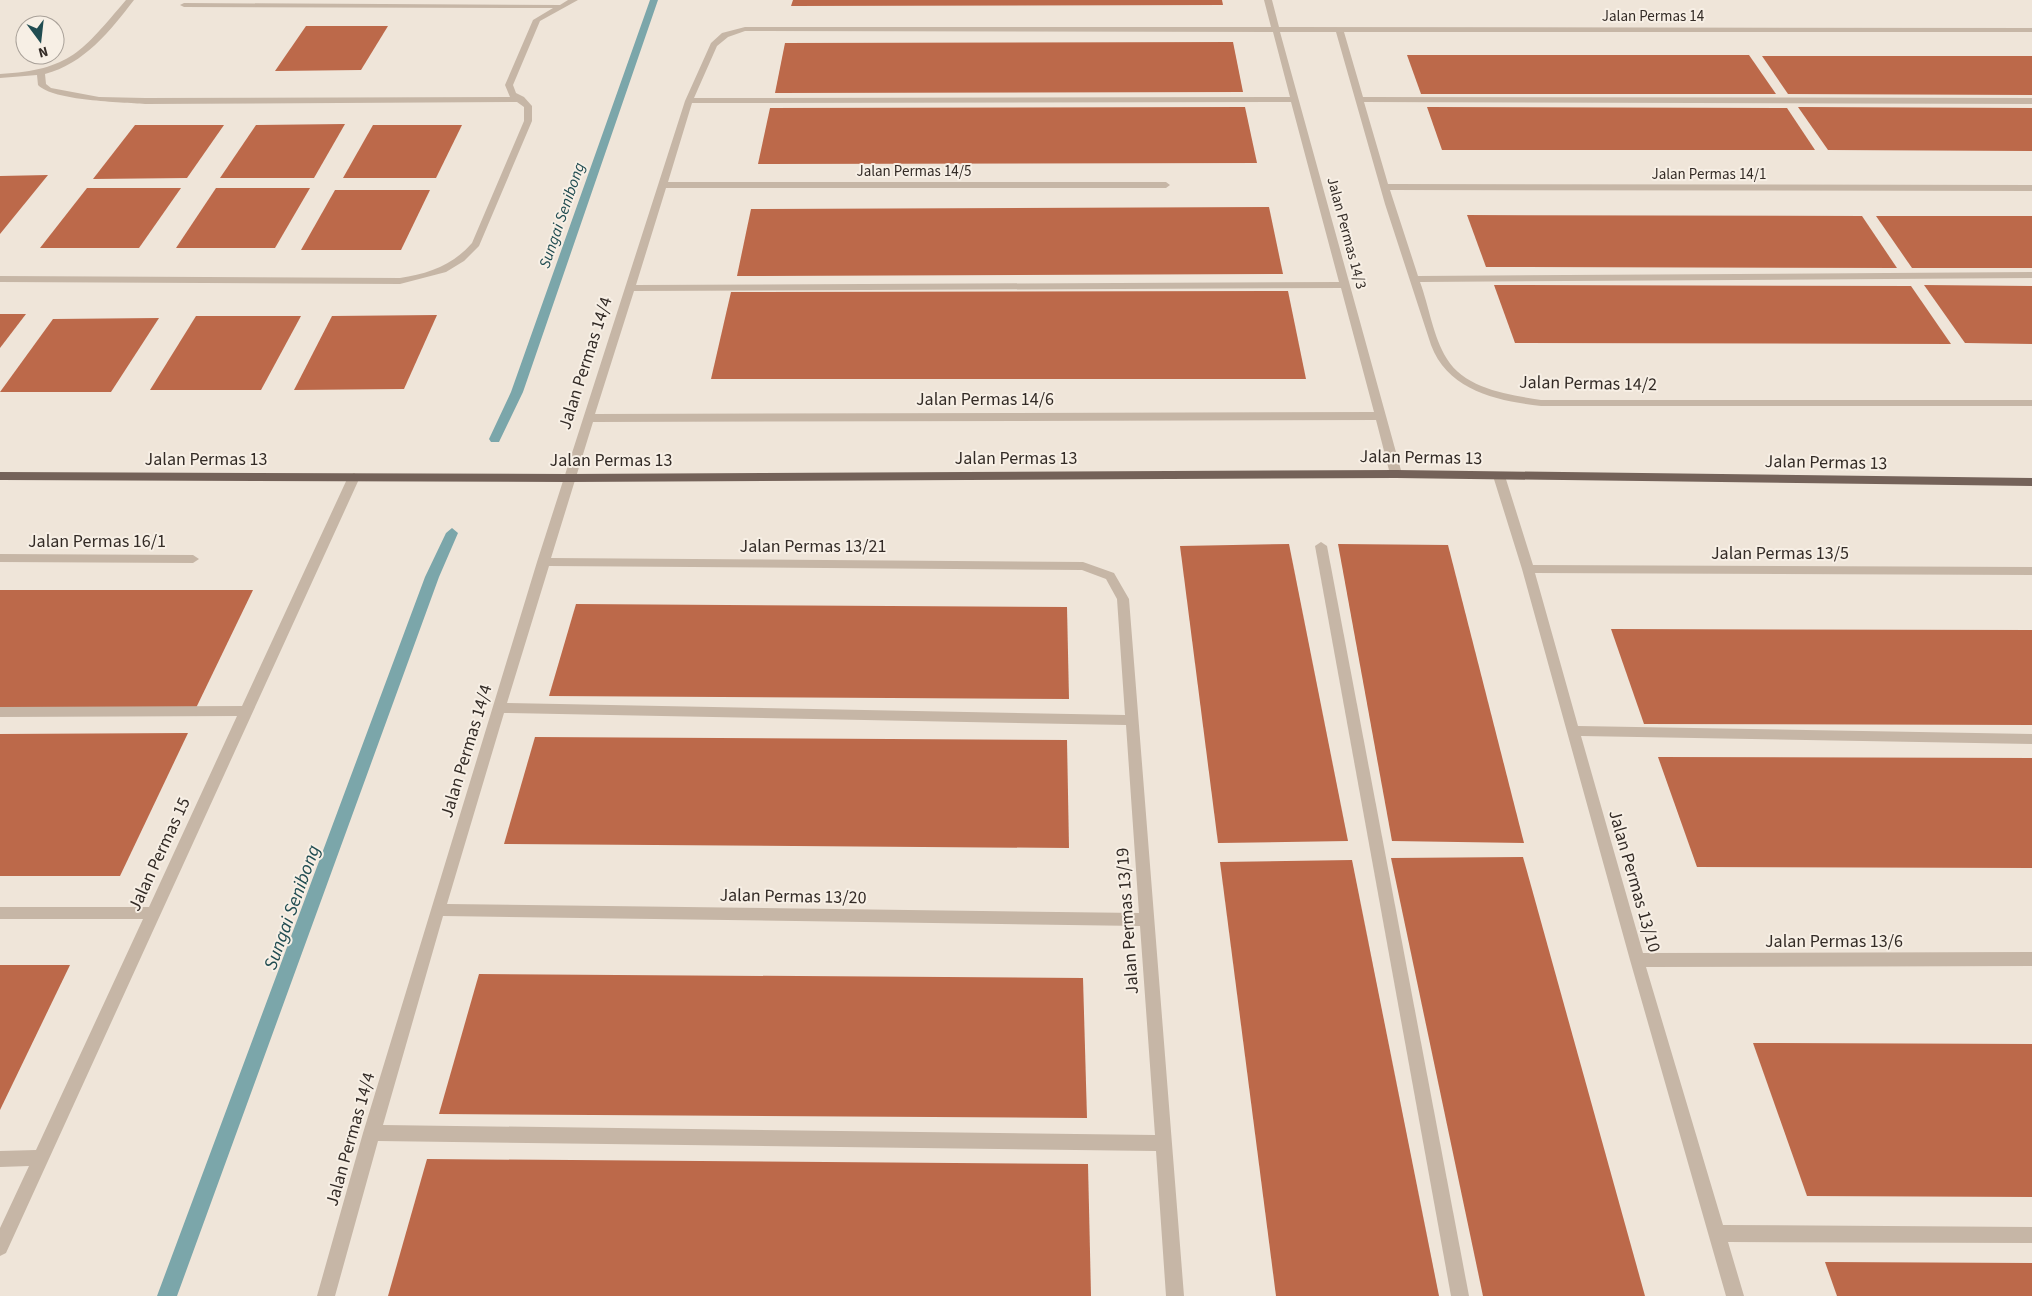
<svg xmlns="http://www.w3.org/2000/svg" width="2032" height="1296" font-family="'Source Sans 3',sans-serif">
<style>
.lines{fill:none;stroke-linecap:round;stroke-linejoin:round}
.stream{fill:#7ba6aa;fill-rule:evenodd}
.building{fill:#bc694a}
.minor{fill:#c6b6a6;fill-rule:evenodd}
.major{fill:#746259;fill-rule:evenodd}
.labels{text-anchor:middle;stroke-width:4;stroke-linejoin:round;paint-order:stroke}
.far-street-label{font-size:15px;fill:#332b26;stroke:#f7efe5}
.far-water-label{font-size:16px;font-style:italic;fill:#204c51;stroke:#f7efe5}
.street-label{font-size:18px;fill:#332b26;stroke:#f7efe5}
.water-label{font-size:19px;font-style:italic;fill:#204c51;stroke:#f7efe5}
</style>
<rect width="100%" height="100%" fill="#efe5d9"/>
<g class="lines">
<!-- stream -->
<g class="stream">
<path d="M650 0H658L523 392 499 442H491L489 439 511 392Z"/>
<path d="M452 528 458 533 439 577 177 1296H157L425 577 446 533Z"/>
</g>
</g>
<!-- building -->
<g class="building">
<path d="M793 0H1222L1223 5 791 6Z"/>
<path d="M306 26H388L361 70 275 71Z"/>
<path d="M1233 42 1243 92 775 93 785 43Z"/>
<path d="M1407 55H1749L1776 94H1421Z"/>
<path d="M1762 56H2032V95L1788 94Z"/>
<path d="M1245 107 1257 163 758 164 770 108Z"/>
<path d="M1427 107 1787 108 1815 150H1442Z"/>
<path d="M1798 107 2032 108V151L1828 150Z"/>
<path d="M345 124 314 178H220L256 125Z"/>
<path d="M135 125H224L187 178 93 179Z"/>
<path d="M373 125H462L436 178H343Z"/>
<path d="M48 175 0 234V176Z"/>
<path d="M87 188H181L139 248H40Z"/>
<path d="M216 188H310L275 248H176Z"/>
<path d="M335 190H430L401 250H301Z"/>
<path d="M1269 207 1283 274 737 276 751 209Z"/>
<path d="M1467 215 1862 216 1897 268 1486 267Z"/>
<path d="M1876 216H2032V268H1912Z"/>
<path d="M1494 285 1911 286 1951 344 1515 343Z"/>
<path d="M1924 285 2032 286V344L1965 343Z"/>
<path d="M1288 291 1306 379H711L731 292Z"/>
<path d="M0 314H26L0 348Z"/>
<path d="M437 315 404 389 294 390 332 316Z"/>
<path d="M196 316H301L261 390H150Z"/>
<path d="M159 318 111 392H0L53 319Z"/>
<path d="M1289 544 1348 841 1218 843 1180 546Z"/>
<path d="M1338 544 1448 545 1524 843 1392 841Z"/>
<path d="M0 590H253L196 708 0 709Z"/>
<path d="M576 604 1067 607 1069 699 549 696Z"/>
<path d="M1611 629 2032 630V725L1644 724Z"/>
<path d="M188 733 120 876H0V734Z"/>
<path d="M535 737 1067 740 1069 848 504 844Z"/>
<path d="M1658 757 2032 758V868L1697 867Z"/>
<path d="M1523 857 1645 1296H1483L1391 858Z"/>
<path d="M1352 860 1439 1296H1276L1220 862Z"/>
<path d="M0 965H70L0 1110Z"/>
<path d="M479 974 1083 978 1087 1118 439 1114Z"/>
<path d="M1753 1043 2032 1044V1197L1807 1196Z"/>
<path d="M427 1159 1088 1164 1091 1296H388Z"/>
<path d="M1825 1262 2032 1263V1296H1837Z"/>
</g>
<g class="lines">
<!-- minor -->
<g class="minor">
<path d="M126 0H134C110 31 84 64 45 74L46 84 51 88 99 97 145 98 510 97 505 85 533 20 553 8 184 7 180 5 184 3 560 5 568 0H578L540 21 513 85 516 93 524 97 532 106V121L479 246 464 261 446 272 400 284 0 282V276L400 278C428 274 453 265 472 243L524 121V107L517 102 145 104C122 102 53 101 38 85L37 75 0 78V74C71 70 82 51 126 0Z"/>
<path d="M1264 0H1272L1279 27 2032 28V32H1344L1363 97 2032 98V104L1364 102 1388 184 2032 185V191L1390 190 1418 276 2032 272V278L1420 282C1429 306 1433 337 1447 359 1465 389 1510 395 1541 400H2032V406H1541C1498 401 1448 391 1431 345L1385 204 1336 32H1280L1386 416 1402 474 1400 477H1392L1390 474 1376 420 593 422 551 558 1083 562 1114 573 1129 599 1184 1296H1166L1156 1151 378 1141 335 1296H317L363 1133 537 562 685 101 711 43 722 33 745 27H1271ZM745 31 1273 32 1290 97 694 98 717 46 728 37ZM1291 102 1339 282 636 285 666 188H1166L1170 185 1166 182H668L692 103ZM1341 288 1374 412 595 414 634 291ZM549 566 1082 570 1106 579 1117 599 1125 715 507 703ZM504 713 1126 725 1139 913 447 904ZM443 916 1140 926 1155 1135 383 1125Z"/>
<path d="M1499 472 1505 476 1533 565 2032 567V575L1535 573 1578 726 2032 734V744L1581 736 1643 953 2032 952V966L1646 967 1723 1225 2032 1227V1243L1728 1242 1744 1296H1726L1630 960 1522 569 1493 476Z"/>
<path d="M354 473 360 477 6 1253 0 1256V1228L29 1166 0 1167V1151L36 1150 143 919H0V907H149L237 716 0 717V707L242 706 348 477Z"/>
<path d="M1321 542 1327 546 1469 1296H1451L1315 546Z"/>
<path d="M0 554 193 555 199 559 193 563 0 562Z"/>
</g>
<!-- major -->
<path class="major" d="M1396 470 2032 478V486L1396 478 568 482 0 480V472L568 474Z"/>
</g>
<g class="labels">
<!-- far-street labels -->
<g class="far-street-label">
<text x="1653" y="21">Jalan Permas 14</text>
<text x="914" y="176">Jalan Permas 14/5</text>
<text x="1709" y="179">Jalan Permas 14/1</text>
<text transform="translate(1347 233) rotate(75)" y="5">Jalan Permas 14/3</text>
</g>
<!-- far-water labels -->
<g class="far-water-label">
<text transform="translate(561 215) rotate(-71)" y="6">Sungai Senibong</text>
</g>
<!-- street labels -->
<g class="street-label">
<text transform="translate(585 363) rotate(-72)" y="6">Jalan Permas 14/4</text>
<text transform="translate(1588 383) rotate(1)" y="6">Jalan Permas 14/2</text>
<text x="985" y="405">Jalan Permas 14/6</text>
<text transform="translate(1421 457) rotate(1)" y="6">Jalan Permas 13</text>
<text x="1016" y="464">Jalan Permas 13</text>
<text x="206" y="465">Jalan Permas 13</text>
<text x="611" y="466">Jalan Permas 13</text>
<text transform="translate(1826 462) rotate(1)" y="6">Jalan Permas 13</text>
<text x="97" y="547">Jalan Permas 16/1</text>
<text x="813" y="552">Jalan Permas 13/21</text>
<text x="1780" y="559">Jalan Permas 13/5</text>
<text transform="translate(466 751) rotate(-73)" y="6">Jalan Permas 14/4</text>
<text transform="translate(159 854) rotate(-65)" y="6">Jalan Permas 15</text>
<text transform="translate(1635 881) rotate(74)" y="6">Jalan Permas 13/10</text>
<text transform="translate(793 896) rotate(1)" y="6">Jalan Permas 13/20</text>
<text transform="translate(1127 921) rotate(-94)" y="6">Jalan Permas 13/19</text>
<text x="1834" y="947">Jalan Permas 13/6</text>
<text transform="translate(350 1139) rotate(-74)" y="6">Jalan Permas 14/4</text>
</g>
<!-- water labels -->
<g class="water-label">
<text transform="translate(291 907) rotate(-70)" y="7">Sungai Senibong</text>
</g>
</g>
<!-- north arrow -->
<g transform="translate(40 40) rotate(165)"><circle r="24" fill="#f7efe5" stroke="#a9a199"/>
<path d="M0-4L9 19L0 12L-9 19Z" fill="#204c51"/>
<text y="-8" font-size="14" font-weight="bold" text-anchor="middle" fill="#332b26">N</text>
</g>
</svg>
